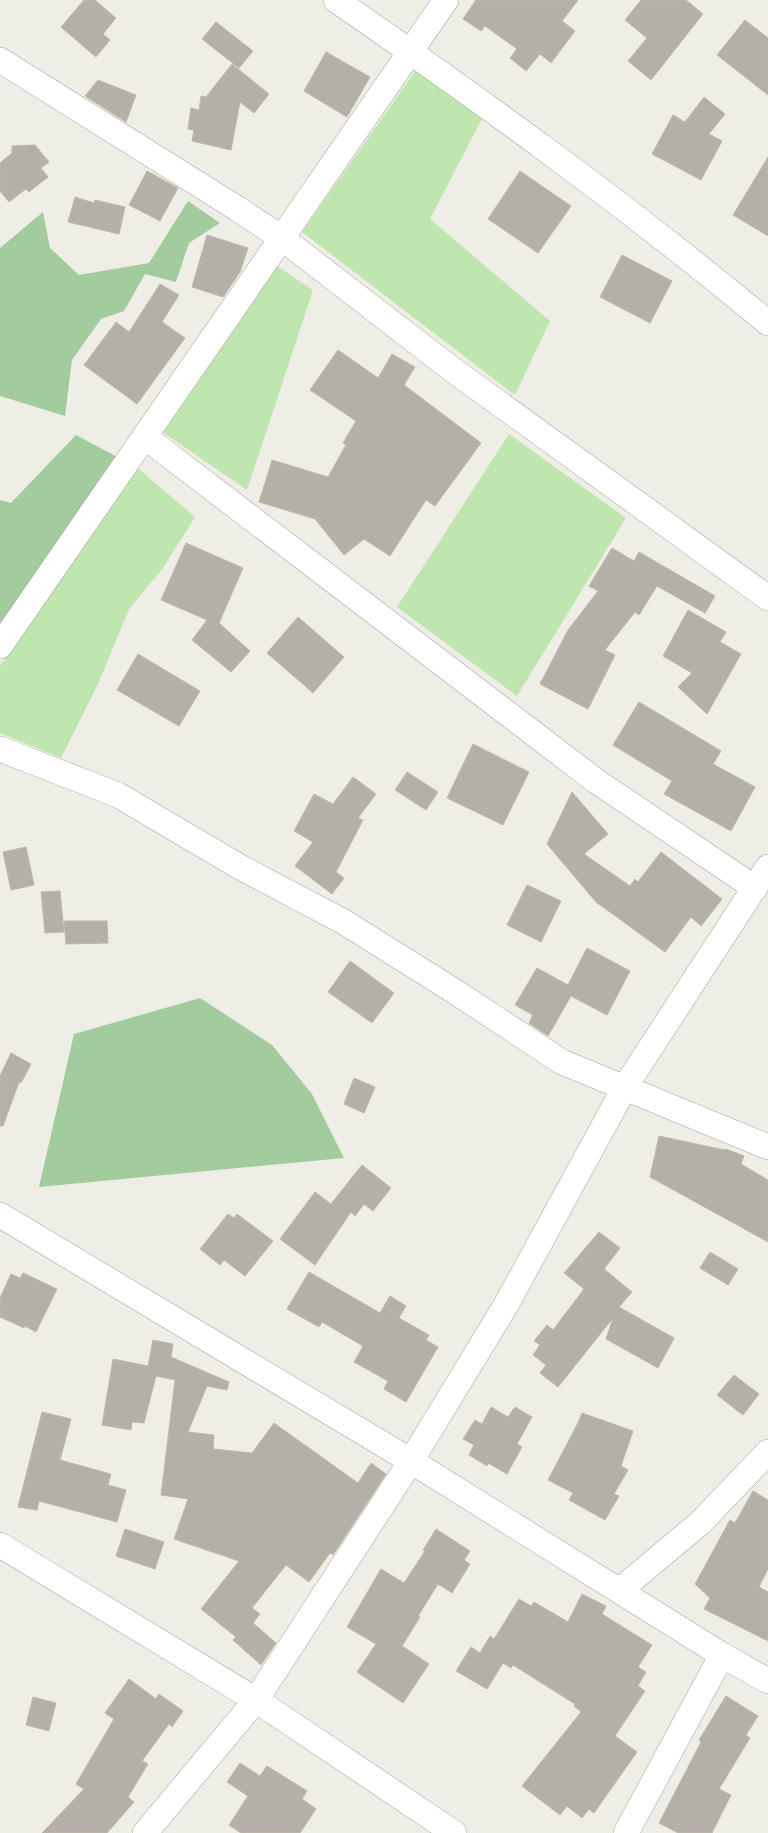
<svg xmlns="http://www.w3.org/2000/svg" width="768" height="1833" font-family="'Golos Text',sans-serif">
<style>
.grass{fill:#c0e6af}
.forest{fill:#a2cc9d}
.building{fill:#b4b0a8;stroke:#c0b7a9}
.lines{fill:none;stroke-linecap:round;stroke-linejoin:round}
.minor-casing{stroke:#a3a3a3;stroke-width:26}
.minor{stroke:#fff;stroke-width:25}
</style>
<rect width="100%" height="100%" fill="#efeee6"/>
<!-- grass -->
<g class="grass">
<path d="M416 70 484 115 430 219 550 321 515 395 302 232Z"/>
<path d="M274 264 313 290 247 490 161 431Z"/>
<path d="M509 434 626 518 517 696 397 607Z"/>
<path d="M134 465 195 517 163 568 129 609 99 682 61 758 0 733V666L60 581Z"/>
</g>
<!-- forest -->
<g class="forest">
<path d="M188 201 220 223 189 243 176 282 145 274 124 311 101 319 72 360 65 416 0 396V248L43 212 50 248 79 275 149 263Z"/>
<path d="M76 435 119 458 0 627V500L11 503Z"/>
<path d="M200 998 272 1045 312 1094 344 1158 39 1187 74 1034Z"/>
</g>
<!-- building -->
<g class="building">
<path d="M84 0H95L116 18 103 34 110 40 96 57 61 27Z"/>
<path d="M476 0H578L562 21 575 31 551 63 540 54 526 71 510 58 517 49 485 26 481 31 463 19Z"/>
<path d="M641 0H686L703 14 651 80 628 61 647 38 625 20Z"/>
<path d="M745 20 768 38V95L717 55Z"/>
<path d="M216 22 253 51 239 68 202 39Z"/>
<path d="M326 52 370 77 347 117 304 91Z"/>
<path d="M232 64 269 94 254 113 240 102 231 150 192 141 194 130 188 129 191 108 199 110 201 96 206 97Z"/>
<path d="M98 80 136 95 126 122 85 96Z"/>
<path d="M704 97 725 114 709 134 722 141 701 180 652 154 673 115 685 122Z"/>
<path d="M35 145 49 162 41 168 48 177 29 192 26 189 9 202 0 191V163L12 153V146Z"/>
<path d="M768 157V236L733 215Z"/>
<path d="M147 171 178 188 160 221 129 205Z"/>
<path d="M520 171 571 206 538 253 488 219Z"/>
<path d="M75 197 94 203 95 200 125 207 119 234 68 222Z"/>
<path d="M207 235 248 248 240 272 223 297 192 287Z"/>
<path d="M622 255 672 281 650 323 600 297Z"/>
<path d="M160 284 179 295 162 322 185 338 137 404 84 365 116 322 129 332Z"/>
<path d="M338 350 378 378 392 354 415 367 404 385 481 443 435 506 426 500 390 556 364 539 344 555 315 519 259 502 272 460 328 477 346 445 343 443 356 421 310 390Z"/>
<path d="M186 543 243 568 219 623 250 651 231 672 192 640 207 620 161 600Z"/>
<path d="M612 548 634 561 639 552 715 596 705 613 657 586 639 615 635 612 605 650 615 655 588 709 540 684 568 630 598 591 589 586Z"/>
<path d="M688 610 726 632 720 642 741 654 707 714 678 687 692 673 663 656Z"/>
<path d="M298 617 344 657 313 693 267 653Z"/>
<path d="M138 654 200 691 179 726 117 690Z"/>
<path d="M639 702 721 751 713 764 755 787 731 831 664 794 672 781 613 745Z"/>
<path d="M473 744 529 772 503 825 447 798Z"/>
<path d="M407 772 438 792 426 810 395 790Z"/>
<path d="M353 777 376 794 358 818 363 820 336 872 344 878 332 894 295 866 313 842 294 831 314 794 333 804Z"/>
<path d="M572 792 608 834 584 854 630 886 635 879 638 882 661 852 722 899 701 926 691 917 665 952 596 902 547 844Z"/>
<path d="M26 847 34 885 11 890 3 852Z"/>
<path d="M527 885 561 901 541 942 507 925Z"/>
<path d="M60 891 64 932 45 933 41 892Z"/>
<path d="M64 921H107L108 943 66 944Z"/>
<path d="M587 948 630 971 607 1015 571 996 548 1036 529 1023 533 1015 515 1005 537 968 568 985Z"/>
<path d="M350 961 394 993 372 1023 328 992Z"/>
<path d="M11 1053 31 1064 21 1083 19 1082 3 1126H0V1076Z"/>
<path d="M354 1078 375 1087 364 1113 344 1104Z"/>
<path d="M659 1136 725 1150 726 1149 744 1156 741 1164 768 1180V1242L650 1177Z"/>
<path d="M362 1165 391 1188 373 1211 364 1204 355 1216 351 1212 315 1265 280 1239 315 1192 331 1204Z"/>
<path d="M228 1214 234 1218 237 1214 273 1241 245 1276 224 1260 220 1265 200 1249Z"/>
<path d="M599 1232 620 1248 604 1269 632 1292 619 1307 674 1338 658 1368 606 1339 613 1318 558 1387 540 1373 546 1365 533 1355 540 1345 534 1341 547 1325 553 1330 584 1289 564 1273Z"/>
<path d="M710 1252 738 1269 728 1285 700 1268Z"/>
<path d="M309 1272 380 1313 390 1296 406 1306 399 1318 429 1335 426 1340 438 1347 406 1402 384 1389 388 1381 354 1362 363 1346 322 1322 319 1327 287 1309Z"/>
<path d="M23 1273 57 1289 36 1332 25 1326 24 1328 0 1317V1298L11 1274 20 1278Z"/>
<path d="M153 1340 173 1344 171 1357 229 1382 227 1390 207 1386 188 1432 214 1435 213 1449 252 1453 274 1423 358 1483 371 1463 386 1474 333 1555 330 1553 309 1582 286 1565 252 1608 260 1614 253 1623 276 1643 261 1665 233 1640 236 1637 201 1609 239 1561 174 1539 188 1499 161 1495 175 1380 156 1376 144 1423 132 1422 131 1430 102 1425 113 1359 148 1366Z"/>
<path d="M734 1375 759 1394 743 1415 717 1395Z"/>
<path d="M491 1407 508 1417 515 1407 532 1417 517 1444 522 1447 507 1474 488 1463 487 1466 469 1455 474 1445 463 1439 475 1420 482 1424Z"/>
<path d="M42 1412 71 1419 60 1460 111 1474 108 1485 126 1490 117 1522 39 1501 37 1510 18 1507Z"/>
<path d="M582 1413 633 1431 621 1466 628 1470 614 1494 619 1496 605 1520 569 1500 573 1493 548 1480 578 1423Z"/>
<path d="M753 1491 768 1500V1569L759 1587 768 1592V1641L704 1609 710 1598 695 1584 730 1520 735 1523Z"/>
<path d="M125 1529 164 1542 155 1569 116 1556Z"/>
<path d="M436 1529 470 1551 464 1560 470 1564 452 1593 438 1584 418 1616 420 1617 402 1646 429 1664 403 1703 357 1672 376 1644 347 1627 381 1569 404 1583 425 1551 423 1550Z"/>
<path d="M582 1594 606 1606 602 1614 652 1645 638 1667 646 1672 638 1686 645 1691 615 1736 637 1752 594 1813 589 1809 582 1818 567 1806 560 1815 522 1786 581 1712 574 1706 575 1704 513 1665 511 1668 503 1663 487 1689 456 1671 471 1647 480 1653 490 1636 494 1639 519 1599 531 1606 534 1602 568 1622Z"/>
<path d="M129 1679 156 1699 159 1694 183 1711 172 1727 169 1724 142 1761 148 1764 128 1797 134 1802 107 1833H42L84 1789 76 1784 114 1719 105 1713Z"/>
<path d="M726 1696 758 1716 746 1735 750 1738 719 1789 731 1795 712 1833H678L659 1823 701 1742 699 1740Z"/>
<path d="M33 1697 56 1703 49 1731 26 1725Z"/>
<path d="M240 1763 260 1776 267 1766 307 1791 302 1799 316 1809 300 1833H241L229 1825 248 1796 227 1782Z"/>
</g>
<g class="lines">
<defs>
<g id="minor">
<path d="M336 0C483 102 630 208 768 323"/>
<path d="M0 60 238 209 283 239 453 370 768 598"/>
<path d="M145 437 596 781 755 888"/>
<path d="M0 646 446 0"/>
<path d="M0 749 118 795 240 867 344 922 454 991 562 1062 768 1147"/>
<path d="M0 1215 411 1461 722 1655 768 1681"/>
<path d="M0 1545 256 1700 454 1833"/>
<path d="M620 1590 700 1523 768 1452"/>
<path d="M145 1833 256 1700 411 1461 506 1305 625 1087 768 867"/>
<path d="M626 1833 722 1655"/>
</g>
</defs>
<!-- minor casing -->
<use href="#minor" class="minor-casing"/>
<!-- minor -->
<use href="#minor" class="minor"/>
</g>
</svg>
